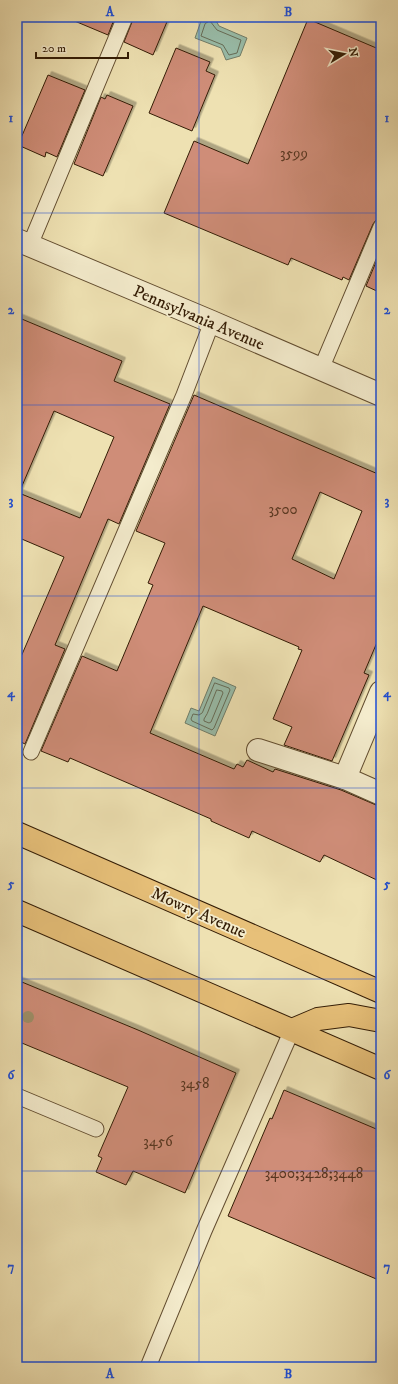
<svg xmlns="http://www.w3.org/2000/svg" width="398" height="1384" font-family="'IM FELL DW Pica',serif">
<style>
.water{fill:#99beab;stroke:#707d69}
.lines{fill:none;stroke-linecap:round;stroke-linejoin:round}
.shore{stroke:#666d58;stroke-width:1}
.building{fill:#cf8d78;stroke:#331c05;fill-rule:evenodd;filter:url(#shadow)}
.service-casing{stroke:#624d30;stroke-width:17}
.minor-casing{stroke:#624d30;stroke-width:24}
.primary-casing{stroke:#331c05;stroke-width:24}
.service{stroke:#f4eccd;stroke-width:15}
.minor{stroke:#f4eccd;stroke-width:22}
.primary{stroke:#e7c079;stroke-width:22}
.tree{fill:#9e9069}
.grid{fill:none;stroke:#1d4ed8;stroke-width:1;stroke-opacity:0.55}
.labels{text-anchor:middle;stroke-width:3.5;stroke-linejoin:round;paint-order:stroke}
.number-label{font-size:15px;fill:#5a3822}
.street-label{font-size:17px;fill:#331c05;stroke:#f4eccd}
.neatline{fill:none;stroke:#1d4ed8;stroke-width:1.5}
.grid-label{font-size:13px;text-anchor:middle;font-weight:bold;fill:#1d4ed8}
</style>
<defs>
<filter id="shadow"><feDropShadow dx="3.5" dy="-3.5" stdDeviation="0" flood-color="#0004"/></filter>
</defs>
<rect width="100%" height="100%" fill="#eee1b2"/>
<filter id="stains"><feTurbulence type="fractalNoise" baseFrequency=".005" numOctaves="4"/><feColorMatrix values="0 0 0 0 .2 0 0 0 0 .09 0 0 0 0 .02 0 0 0 .5 -.17"/></filter>
<radialGradient id="worn" r=".72"><stop offset=".6" stop-color="#630" stop-opacity="0"/><stop offset="1" stop-color="#630" stop-opacity=".3"/></radialGradient>
<!-- water -->
<g class="water">
<path d="M210 17H214L219 26 247 38 240 56 226 60 221 48 195 38 201 21Z"/>
<path d="M213 677 236 687 215 736 185 723 191 708 199 711Z"/>
</g>
<g class="lines">
<!-- shore -->
<g class="shore">
<path d="M210 21 217 30 241 40 237 53 229 55 223 45 201 36 205 24Z"/>
<path d="M215 683 229 688 230 690 214 728 212 730 192 721 191 719 193 714 199 715 202 713Z"/>
<path d="M217 690 222 691 223 693 211 722 209 723 204 721V719L207 714Z"/>
</g>
</g>
<!-- building -->
<g class="building">
<path d="M65 17H115L108 35Z"/>
<path d="M134 17H169L153 55 124 42Z"/>
<path d="M308 19 381 50V218L376 220 373 224 349 280 343 277 342 280 291 258 288 265 164 213 194 141 248 164Z"/>
<path d="M176 48 210 62 206 71 215 75 192 131 149 113Z"/>
<path d="M48 75 85 90 57 157 46 152 45 157 18 145Z"/>
<path d="M107 95 133 106 103 176 74 164 101 97 105 99Z"/>
<path d="M381 250V293L366 286Z"/>
<path d="M17 317 122 361 114 381 170 404 119 524 108 519 55 645 65 649 25 744 17 740V666L64 557 17 537ZM54 411 114 437 80 518 19 493Z"/>
<path d="M194 395 378 474 381 467V633L364 673 369 675 332 761 284 745 292 727 273 719 302 650 298 649 299 647 203 606 150 733 234 769 237 764 243 767 247 760 273 772 275 769 341 790 376 805 381 806V882L324 855 320 862 252 831 249 838 211 821V819L70 758 68 762 41 751 82 656 117 671 153 585 148 583 165 543 136 531ZM320 492 362 511 334 579 292 559Z"/>
<path d="M17 980 138 1030 236 1073 185 1193 133 1171 126 1185 96 1172 102 1158 98 1156 128 1087 17 1041Z"/>
<path d="M284 1090 381 1131V1281L228 1216 270 1118 272 1119Z"/>
</g>
<g class="lines">
<defs>
<g id="service">
<path d="M30 245 125 17"/>
<path d="M321 369 381 227"/>
<path d="M31 752 184 395 212 322"/>
<path d="M17 1096 96 1129"/>
<path d="M148 1367 204 1231 292 1030"/>
</g>
<g id="minor">
<path d="M17 240 212 322 381 395"/>
<path d="M258 750 345 778 381 794"/>
<path d="M345 778 381 692"/>
</g>
<g id="primary">
<path d="M17 833 381 992"/>
<path d="M17 911 381 1069"/>
<path d="M292 1030 318 1019 349 1015 381 1021"/>
</g>
</defs>
<!-- service casing -->
<use href="#service" class="service-casing"/>
<!-- minor casing -->
<use href="#minor" class="minor-casing"/>
<!-- primary casing -->
<use href="#primary" class="primary-casing"/>
<!-- service -->
<use href="#service" class="service"/>
<!-- minor -->
<use href="#minor" class="minor"/>
<!-- primary -->
<use href="#primary" class="primary"/>
</g>
<!-- trees -->
<circle class="tree" cx="28" cy="1017" r="6"/>
<!-- grid -->
<path class="grid" d="M199 17V1367M17 213H381M17 405H381M17 596H381M17 788H381M17 979H381M17 1171H381"/>
<g class="labels">
<!-- number labels -->
<g class="number-label">
<text x="294" y="158">3599</text>
<text x="283" y="514">3500</text>
<text x="195" y="1088">3458</text>
<text x="158" y="1146">3456</text>
<text x="314" y="1178">3400;3428;3448</text>
</g>
<!-- street labels -->
<g class="street-label">
<text transform="translate(199 317) rotate(23)" y="6">Pennsylvania Avenue</text>
<text transform="translate(199 912) rotate(24)" y="6">Mowry Avenue</text>
</g>
</g>
<!-- margin -->
<rect width="398" height="1384" fill="none" stroke="#eee1b2" stroke-width="44"/>
<!-- north arrow -->
<g transform="translate(344 54) rotate(80)" stroke="#f4eccd" stroke-width="3" paint-order="stroke">
<path d="M0-3L7 15L0 10L-7 15Z" fill="#331c05"/>
<text y="-6" font-size="11" font-weight="bold" text-anchor="middle" fill="#331c05">N</text>
</g>
<!-- scale -->
<path d="M36 52v6h92v-6" fill="none" stroke="#331c05" stroke-width="2"/>
<text x="42" y="52" font-size="12" fill="#331c05" stroke="#f4eccd" stroke-width="3" paint-order="stroke">20 m</text>
<rect x="22" y="22" width="354" height="1340" class="neatline"/>
<g class="grid-label">
<text x="110" y="16">A</text>
<text x="288" y="16">B</text>
<text x="11" y="122">1</text>
<text x="387" y="122">1</text>
<text x="11" y="314">2</text>
<text x="387" y="314">2</text>
<text x="11" y="505">3</text>
<text x="387" y="505">3</text>
<text x="11" y="697">4</text>
<text x="387" y="697">4</text>
<text x="11" y="888">5</text>
<text x="387" y="888">5</text>
<text x="11" y="1079">6</text>
<text x="387" y="1079">6</text>
<text x="11" y="1271">7</text>
<text x="387" y="1271">7</text>
<text x="110" y="1378">A</text>
<text x="288" y="1378">B</text>
</g>
<rect width="100%" height="100%" filter="url(#stains)"/>
<rect width="100%" height="100%" fill="url(#worn)"/>
</svg>
